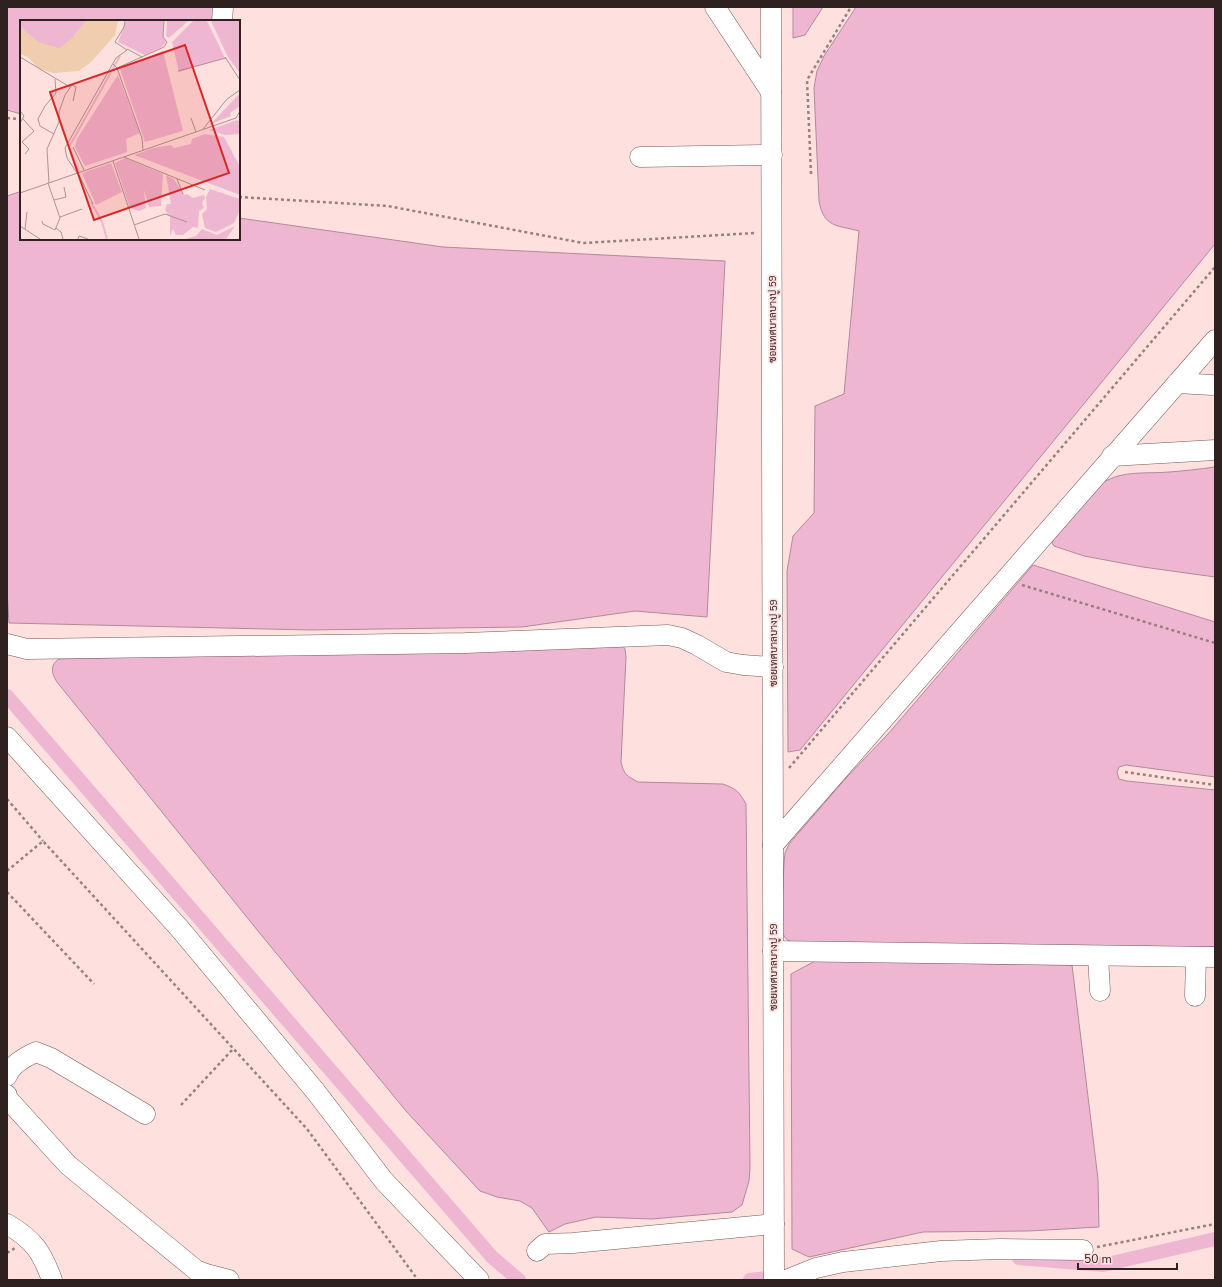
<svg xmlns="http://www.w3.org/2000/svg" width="1222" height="1287" font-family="'Nunito Sans',Sarabun,sans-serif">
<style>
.water{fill:#eeb6d1;stroke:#b4899c}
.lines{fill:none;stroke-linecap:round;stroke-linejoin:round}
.canal{stroke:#eeb6d1;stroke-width:14}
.minor-casing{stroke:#755854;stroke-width:21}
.path{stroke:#96817f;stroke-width:2.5;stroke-dasharray:3 3;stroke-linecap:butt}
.minor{stroke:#fff;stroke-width:20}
.labels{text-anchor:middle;stroke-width:3.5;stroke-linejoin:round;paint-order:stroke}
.street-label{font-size:10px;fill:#2e2120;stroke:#fee1de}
.inset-river{fill:none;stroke:#eeb6d1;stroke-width:2}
.inset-road{fill:none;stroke:#ab9492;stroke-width:1}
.view{fill:#d62828;fill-opacity:0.15;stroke:#d62828;stroke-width:2}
.inset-edge{fill:none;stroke:#2e2120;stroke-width:2}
</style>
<rect width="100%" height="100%" fill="#fee1de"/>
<!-- water -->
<g class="water">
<path d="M7 7H216L215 21H21V114L7 110Z"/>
<path d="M793 7H823L805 35 793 38Z"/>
<path d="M856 7H1215V244L800 750 788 752 787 571 793 536 814 513 815 406 844 394 859 231C837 225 824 228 819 201L814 88 817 71 824 56Z"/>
<path d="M19 192H21V239H239V218L443 247 725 261 707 617 635 611 522 627 310 630 9 623 7 590V196Z"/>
<path d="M1215 467V577L1143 567 1084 556 1054 546 1052 543 1054 539 1102 483C1124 470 1144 474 1169 472 1184 471 1200 469 1215 467Z"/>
<path d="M1033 565 1215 622V777L1126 765 1119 767 1117 772 1119 779 1127 781 1215 790V947L797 943C787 941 784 939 781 928L784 863 785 853 789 844 846 778 888 734Z"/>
<path d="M621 643 625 649 626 657 621 762C624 775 627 776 638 782L723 784C737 789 739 792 746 804L750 1168 749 1181 742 1205 732 1212 652 1219 596 1217 565 1224 549 1232 532 1208 520 1201 497 1197 480 1191 406 1111 258 931 57 682C51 673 50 665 59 659Z"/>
<path d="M815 961 1072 965 1098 1179 1099 1227 1029 1231 923 1232 809 1257 792 1249 791 974Z"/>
</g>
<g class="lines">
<!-- canal -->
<g class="canal">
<path d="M7 696 492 1257 519 1280"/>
<path d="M1019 1258 1103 1265 1215 1239"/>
<path d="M750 1280 783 1276"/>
</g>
<defs>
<g id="minor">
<path d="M715 7 771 92"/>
<path d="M771 7 774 1280"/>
<path d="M222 21 223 7"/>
<path d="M640 157 772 155"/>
<path d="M1177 383 1212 385"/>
<path d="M1112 456 1215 450"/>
<path d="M7 644 27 649 465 643 668 635 682 638 697 645 726 662 743 665 773 667"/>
<path d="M7 737 180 929 316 1092 384 1181 479 1280"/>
<path d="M773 845 1215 340"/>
<path d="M773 951 1215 957"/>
<path d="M1098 956 1100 991"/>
<path d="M1195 996 1196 957"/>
<path d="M7 1076C11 1065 25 1057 36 1052L51 1058 145 1114"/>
<path d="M7 1095V1098L68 1165 196 1270 206 1274 229 1280"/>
<path d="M7 1224C33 1239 42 1252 52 1280"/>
<path d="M537 1251 545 1244 573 1243 774 1224"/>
<path d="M786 1280 816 1268 843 1262 941 1251 1000 1249 1083 1250"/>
</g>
</defs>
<!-- minor casing -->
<use href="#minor" class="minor-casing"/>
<!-- path -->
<g class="path">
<path d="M7 118 21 119"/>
<path d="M811 174 807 80 851 7"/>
<path d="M239 197 388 206 583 243 755 233"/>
<path d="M1022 585 1215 643"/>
<path d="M789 768 1215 267"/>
<path d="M1125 772 1215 785"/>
<path d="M7 799 43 841"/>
<path d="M7 871 43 841 307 1129 418 1280"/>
<path d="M7 892 94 984"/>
<path d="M181 1105 233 1049"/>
<path d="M1097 1247 1215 1224"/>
<path d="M7 1253 15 1248"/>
</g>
<!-- minor -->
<use href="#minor" class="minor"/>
</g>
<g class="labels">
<!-- street labels -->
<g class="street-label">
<text transform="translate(772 319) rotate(-90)" y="4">ซอยเทศบาลบางปู 59</text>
<text transform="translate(773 643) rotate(-90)" y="4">ซอยเทศบาลบางปู 59</text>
<text transform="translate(773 967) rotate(-90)" y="4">ซอยเทศบาลบางปู 59</text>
</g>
</g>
<!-- overview -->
<g transform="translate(20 20)">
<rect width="220" height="220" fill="#fee1de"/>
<path d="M66 1H98L95 15 71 42 59 51 33 53 18 48 8 37 0 34V6L18 22 52 18Z" fill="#efcdae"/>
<path d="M0 1H66L52 18 39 28 18 22 0 6ZM106 1H144L143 17 146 22 142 27 125 35 98 22ZM147 1H168L149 18 146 16ZM173 1H187L205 38 159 52 152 22ZM191 1H219L220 53 208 37ZM143 31 163 111 125 122 100 49ZM98 55 120 113 106 119 107 132 65 146 55 127 57 119ZM220 73V86L210 93 211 96 191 104ZM217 100 220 102V114L205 115 189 110ZM185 114 204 117 219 145 220 175 114 135 133 128 151 125 154 128 171 124 172 119ZM105 138 143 154 141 186 129 187 124 170 126 188 119 191 110 188 95 143ZM91 143 102 172 76 185 62 153ZM146 155 154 159 164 175 167 174 173 178 184 175 185 178 182 183 184 188 179 191 178 208 173 207 163 215H156L153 209 150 216V197L145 190 147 184H151ZM190 169 220 179V190L214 203 196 212 185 208 182 194 187 189 186 177ZM215 206 206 219H165L176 216 182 209 197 215Z" fill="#eeb6d1"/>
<path class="inset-river" d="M59 152 49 127 100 36M71 182 82 202 87 219"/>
<path class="inset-road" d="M107 29 122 37M0 37 50 67M205 37 220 60M93 44 97 48 122 118 123 130M97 48 144 27 147 22 143 17 144 1M158 51 206 38M0 91 4 96 0 103M171 98 176 112M3 99 14 111 2 122 9 129 5 134M183 109 207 79 220 70M34 114 20 106 18 99 25 86 36 73 35 59M53 127 64 150M104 137 185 170M93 141 119 219M57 153 47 138 45 128 96 38 107 30 95 22 104 7 105 1M58 153 73 184M157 159 163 174M29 163 27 129 39 102V92L45 75 52 65 56 67 53 81M0 173 216 98 220 91M34 180 46 177 44 167M40 197 62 189M22 201 23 204 35 210 40 198 28 163M114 205 145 194 167 202M0 206 20 219M36 208 41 212 43 219M5 209 7 192M58 219 59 216 68 219"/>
<path class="view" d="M165 25 209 153 74 200 30 72Z"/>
<rect width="220" height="220" class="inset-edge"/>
</g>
<!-- border -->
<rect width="1222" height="1287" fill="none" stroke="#2e2120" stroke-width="16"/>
<!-- scale -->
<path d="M1078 1263v6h99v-6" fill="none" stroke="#2e2120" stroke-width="2"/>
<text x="1084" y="1263" font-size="12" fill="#2e2120" stroke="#fee1de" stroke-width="3" paint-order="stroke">50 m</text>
</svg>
